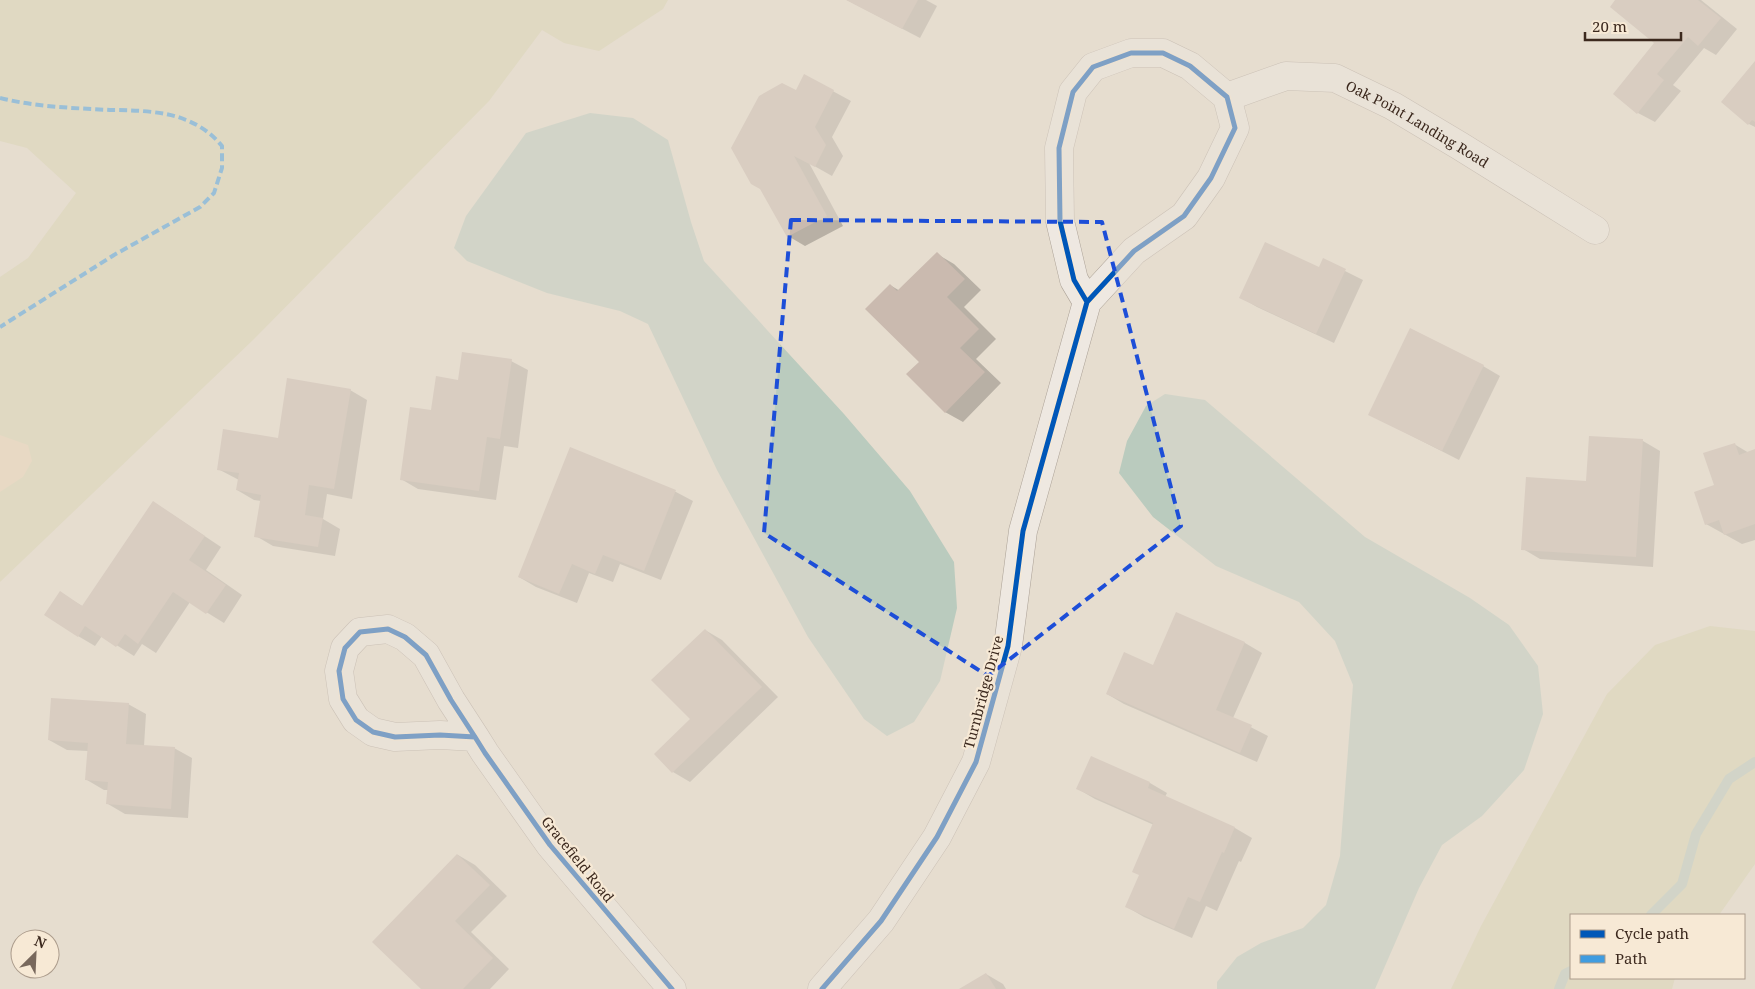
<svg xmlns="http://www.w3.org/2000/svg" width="1755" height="989" viewBox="0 0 1755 989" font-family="'Noto Serif',serif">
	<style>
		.green { fill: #d9d5b1 }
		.sand { fill: #ead5b6 }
		.water { fill: #bacbbe }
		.shadow { fill: #0003 }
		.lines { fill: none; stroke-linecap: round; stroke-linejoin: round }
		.stream { stroke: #bacbbe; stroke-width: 10 }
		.building { fill: #cabaaf }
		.minor-casing { stroke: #aca297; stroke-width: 29 }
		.minor { stroke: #eee8e1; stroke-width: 28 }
		.quiet { stroke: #3f9ce0; stroke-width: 4; stroke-dasharray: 8 4; stroke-linecap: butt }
		.cycleway-casing { stroke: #f7e9d5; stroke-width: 8 }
		.cycleway { stroke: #0057b8; stroke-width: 5 }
		.marked { fill: none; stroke: #1d4ed8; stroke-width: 4; stroke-dasharray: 10 6; stroke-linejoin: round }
		.labels { text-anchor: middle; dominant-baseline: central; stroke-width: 4.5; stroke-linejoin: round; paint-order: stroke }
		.street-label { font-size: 14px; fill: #3c291e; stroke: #f7e9d5 }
	</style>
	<rect width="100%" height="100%" fill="#e6ddcf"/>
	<g class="green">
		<polygon points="0,0 668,0 663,9 599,51 564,43 542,30 489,101 253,340 0,582 0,277 28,258 76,193 27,148 0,141"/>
		<polygon points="1710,626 1755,631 1755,864 1719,915 1571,915 1571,978 1675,978 1672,989 1451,989 1481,926 1607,694 1655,645"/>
	</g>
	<polygon class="sand" points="0,435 28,445 32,461 23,477 0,492"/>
	<g class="water">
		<polygon points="590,113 633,118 668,140 691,222 704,261 844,414 910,491 954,562 957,608 940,681 914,722 887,736 864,719 808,637 717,470 648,324 620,311 547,293 467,261 454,248 466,216 526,133"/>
		<polygon points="1165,394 1205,400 1365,537 1470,598 1509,625 1538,666 1543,714 1524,770 1482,816 1442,845 1419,888 1375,989 1217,989 1217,982 1237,957 1261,943 1303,928 1326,905 1340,856 1353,685 1335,641 1299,602 1216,566 1153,517 1119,473 1127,441 1146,406"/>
	</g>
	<g class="shadow">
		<polygon points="847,0 926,0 937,6 920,38"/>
		<polygon points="1617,0 1701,0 1737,29 1716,55 1704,48 1673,85 1681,91 1655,122 1638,113 1656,43"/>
		<polygon points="1755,63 1755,127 1749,124"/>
		<polygon points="805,76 851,101 832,137 843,156 832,176 809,163 843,226 805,246 788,236 796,92"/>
		<polygon points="937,254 954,264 981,290 964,307 996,339 976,359 1001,383 963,422 945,412 921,362 890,285 900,291"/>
		<polygon points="1323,260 1363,280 1334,343 1257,307 1240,297 1320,269"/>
		<polygon points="511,361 528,370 518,448 504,446 496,500 418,489 401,479 432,411 459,381"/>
		<polygon points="1483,366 1500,376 1459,460 1369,414"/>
		<polygon points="350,390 367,400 352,499 327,494 323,519 340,529 335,556 273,546 256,536 261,501 254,500 237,490 239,480 218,469 279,439"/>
		<polygon points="1590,437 1643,441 1660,451 1653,567 1540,559 1523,549 1587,482"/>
		<polygon points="1734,444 1749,453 1755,451 1755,540 1742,544 1706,524 1716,486"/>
		<polygon points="571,449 676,492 693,501 661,580 620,564 613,582 589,573 577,603 536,587 519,577"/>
		<polygon points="170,513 221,547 206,570 242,595 224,623 190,602 156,653 142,644 134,656 102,636 95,646 78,636 60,593 84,607"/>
		<polygon points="1177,614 1245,643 1262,653 1233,718 1268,736 1257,762 1124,704 1107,694 1154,667"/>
		<polygon points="705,630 722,640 778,697 690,782 673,772 656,754 691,719"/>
		<polygon points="128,704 146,714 144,746 174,748 192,758 188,818 125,814 108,804 109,790 104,790 87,780 88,751 67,750 49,740"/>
		<polygon points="1150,783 1167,793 1165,797 1235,828 1252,838 1241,862 1239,861 1217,911 1206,906 1192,938 1144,917 1127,907 1141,876 1154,825 1095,799 1078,789"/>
		<polygon points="458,855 475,865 507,896 471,932 509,969 490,989 423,989"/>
		<polygon points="986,974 1003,984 1006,989 961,989"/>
	</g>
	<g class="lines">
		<g class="stream">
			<polyline points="1651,915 1682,884 1696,834 1729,779 1755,762"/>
			<polyline points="1559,989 1565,974 1571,971"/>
		</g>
	</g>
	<g class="building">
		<polygon points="846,0 918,0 902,29"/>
		<polygon points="1615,0 1698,0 1721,18 1698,46 1688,37 1657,74 1664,80 1637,114 1613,94 1654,43 1610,7"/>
		<polygon points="1755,61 1755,122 1752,120 1748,125 1721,102"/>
		<polygon points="804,74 834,90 815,127 826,145 815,167 794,156 827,216 787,237 760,189 751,184 731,148 759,96 782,83 796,90"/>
		<polygon points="1265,242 1319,267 1323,258 1346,269 1316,334 1239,298"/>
		<polygon points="937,252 965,279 947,297 979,329 960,348 985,372 945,413 906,374 919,362 865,309 890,284 897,291"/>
		<polygon points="1410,328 1484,365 1442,451 1368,415"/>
		<polygon points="462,352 512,359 500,439 487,437 479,491 400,480 410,407 431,410 436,376 458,380"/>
		<polygon points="287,378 351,389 334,489 309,485 305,515 323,518 318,547 254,537 261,495 236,490 239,473 217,470 223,429 278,438"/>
		<polygon points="1589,436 1643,439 1636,557 1521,550 1526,477 1586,481"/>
		<polygon points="1735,443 1739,455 1755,449 1755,524 1724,535 1719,520 1705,525 1694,492 1714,485 1703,453"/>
		<polygon points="570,447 676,490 644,571 603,555 595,574 572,564 559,594 518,577"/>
		<polygon points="153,501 205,536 189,560 226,585 206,614 173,592 138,644 125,634 116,647 85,626 78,637 44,615 60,591 82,606"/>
		<polygon points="1176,612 1245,642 1216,710 1252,725 1240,753 1106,694 1124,652 1153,665"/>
		<polygon points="705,629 762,687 672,773 654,754 690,719 651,680"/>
		<polygon points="51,698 129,703 126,744 175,747 171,809 106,804 108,782 85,780 88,743 48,740"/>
		<polygon points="1091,756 1150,782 1148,788 1235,827 1224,853 1222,852 1200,902 1188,897 1174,929 1125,907 1139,875 1132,872 1153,823 1076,789"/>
		<polygon points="457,854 490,885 455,921 493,958 463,989 421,989 372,942"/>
		<polygon points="986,973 996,989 959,989"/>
	</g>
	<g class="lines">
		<g class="minor-casing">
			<g id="minor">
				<path id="s1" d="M1227,97L1286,76L1335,78L1393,106L1460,146L1595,230"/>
				<polyline points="475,737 440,735 395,737 373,732 356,720 343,699 339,671 345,648 360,632 388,629 405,637 426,655 451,700 475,737 485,753 550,845 672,989"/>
				<polyline points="822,989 881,921 937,837 976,762 1008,646 1023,531 1087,302 1134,251 1184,216 1211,178 1235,128 1227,97 1190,66 1163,53 1131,53 1093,67 1073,92 1059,148 1060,221 1074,280 1087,302"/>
			</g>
		</g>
		<use href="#minor" class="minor"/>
		<path class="quiet" d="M0,98C36,107 73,108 110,110C132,110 166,111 186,120C201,126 212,134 222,146V168L214,193L200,207L114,255L0,327"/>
		<g class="cycleway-casing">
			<g id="cycleway">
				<polyline points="475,737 440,735 395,737 373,732 356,720 343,699 339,671 345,648 360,632 388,629 405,637 426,655 451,700 475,737 485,753 550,845 672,989"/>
				<polyline points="822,989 881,921 937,837 976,762 1008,646 1023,531 1087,302 1134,251 1184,216 1211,178 1235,128 1227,97 1190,66 1163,53 1131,53 1093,67 1073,92 1059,148 1060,221 1074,280 1087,302"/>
			</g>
		</g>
		<use href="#cycleway" class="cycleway"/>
	</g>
	<path d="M0 0H1755V989H0ZM791,220L1102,222L1181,526L988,676L764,533Z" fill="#e6ddcf" fill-opacity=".55" fill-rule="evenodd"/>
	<path class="marked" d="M791,220L1102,222L1181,526L988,676L764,533Z"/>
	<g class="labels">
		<g class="street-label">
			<text stroke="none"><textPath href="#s1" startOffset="206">Oak Point Landing Road</textPath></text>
			<text transform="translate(983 692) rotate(-75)">Turnbridge Drive</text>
			<text transform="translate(578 859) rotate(51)">Gracefield Road</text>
		</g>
	</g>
	<rect x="1570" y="914" width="175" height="65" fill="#f7e9d5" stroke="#ac9c8c"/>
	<rect x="1580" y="930" width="25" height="8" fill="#0057b8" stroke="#ac9c8c"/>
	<text x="1615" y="939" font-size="15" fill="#3c291e">Cycle path</text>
	<rect x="1580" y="955" width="25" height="8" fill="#3f9ce0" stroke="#ac9c8c"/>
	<text x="1615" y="964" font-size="15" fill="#3c291e">Path</text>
	<g transform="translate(35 954) rotate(24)"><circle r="24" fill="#f7e9d5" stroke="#ac9c8c"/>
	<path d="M0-4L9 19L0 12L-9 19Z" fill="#78685c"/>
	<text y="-8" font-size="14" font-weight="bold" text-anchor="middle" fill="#3c291e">N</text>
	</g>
	<path d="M1585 32v8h96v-8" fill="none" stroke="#3c291e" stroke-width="2.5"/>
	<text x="1592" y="32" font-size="15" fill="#3c291e" stroke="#f7e9d5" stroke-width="4" paint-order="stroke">20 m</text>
</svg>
